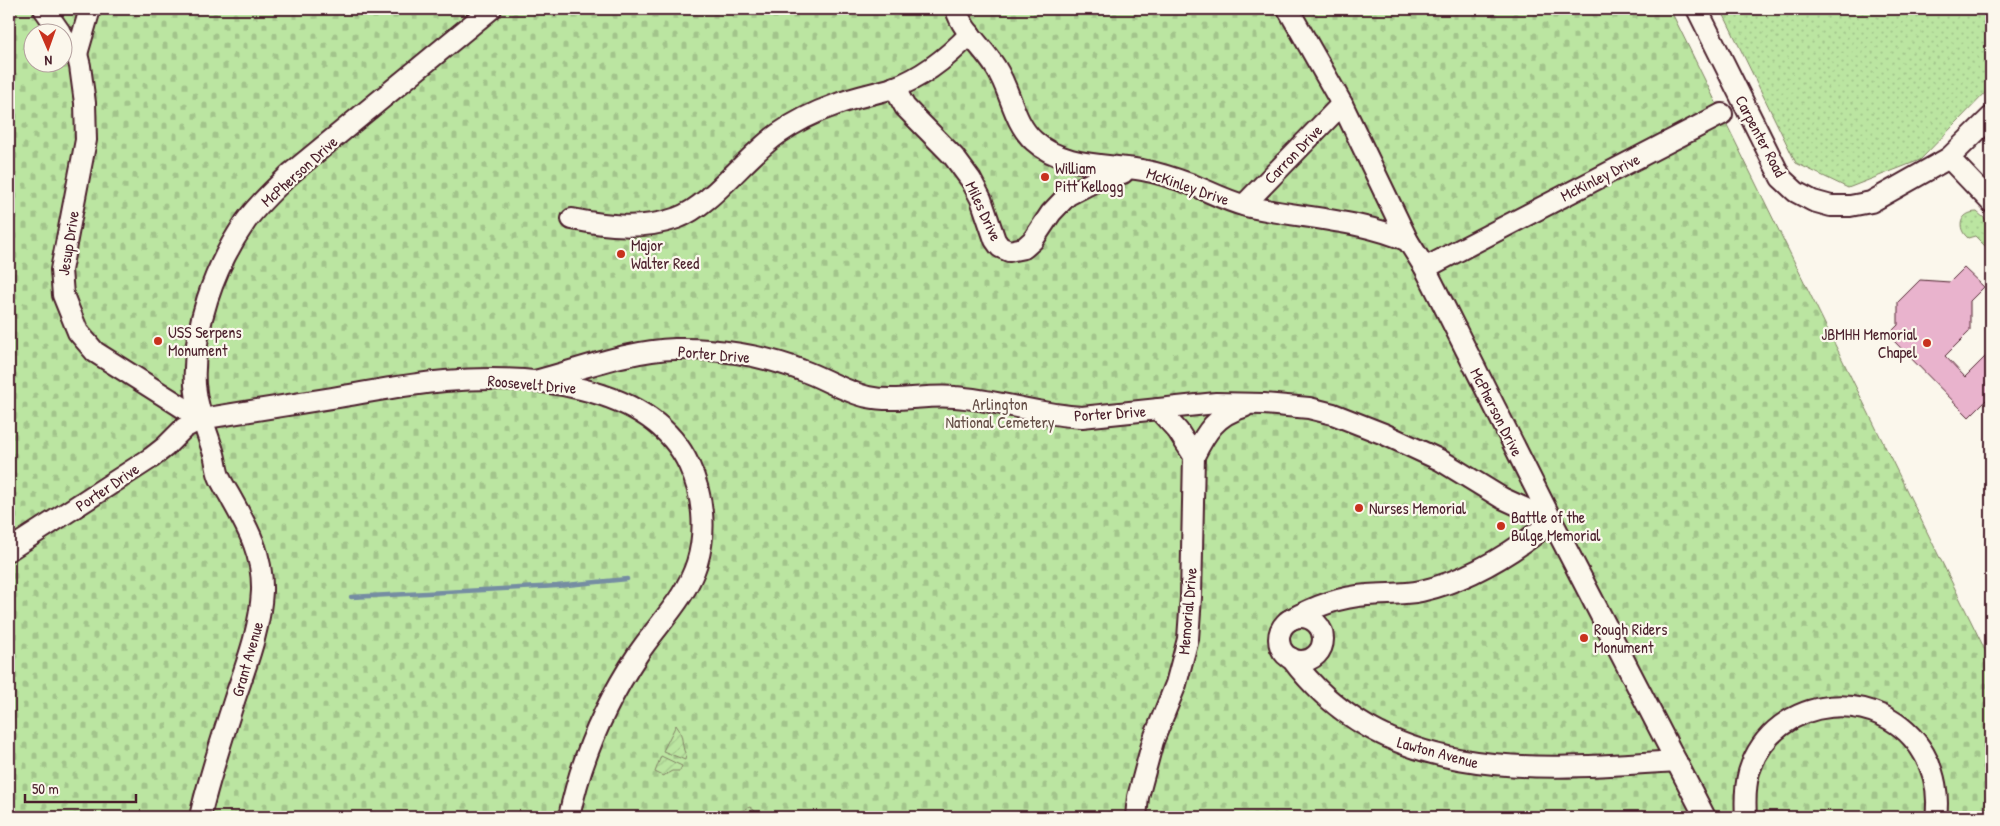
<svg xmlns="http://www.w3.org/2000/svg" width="2000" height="826" viewBox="0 0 2000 826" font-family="'Patrick Hand',sans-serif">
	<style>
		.grass { fill: url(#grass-dots); stroke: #828266 }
		.cemetery { fill: url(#cemetery-stones); stroke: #828266; fill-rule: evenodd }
		.garden { fill: url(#garden-furrows); stroke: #828266 }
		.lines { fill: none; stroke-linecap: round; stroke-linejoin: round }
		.stream { stroke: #758da2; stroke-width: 4.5 }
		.building { fill: #e9b3cd; stroke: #4a1f2b }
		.minor-casing { stroke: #4a1f2b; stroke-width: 24 }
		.minor { stroke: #fbf7ec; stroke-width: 20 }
		.poi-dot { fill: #c8321e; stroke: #fbf7ec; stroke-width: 2 }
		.labels { text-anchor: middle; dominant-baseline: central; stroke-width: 4.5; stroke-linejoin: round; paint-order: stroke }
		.street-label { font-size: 16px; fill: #4a1f2b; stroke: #fbf7ec }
		.poi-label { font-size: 16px; fill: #4a1f2b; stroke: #fbf7ec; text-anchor: start }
		.park-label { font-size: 16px; fill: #665048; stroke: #fbf7ec }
	</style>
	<defs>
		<pattern id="grass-dots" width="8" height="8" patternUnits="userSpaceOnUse" patternTransform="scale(1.25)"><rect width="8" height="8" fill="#bbe5a1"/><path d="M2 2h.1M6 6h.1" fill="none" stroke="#a2c48b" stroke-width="1.8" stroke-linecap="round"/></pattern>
		<pattern id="cemetery-stones" width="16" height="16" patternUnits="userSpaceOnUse" patternTransform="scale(1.25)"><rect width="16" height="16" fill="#bbe5a1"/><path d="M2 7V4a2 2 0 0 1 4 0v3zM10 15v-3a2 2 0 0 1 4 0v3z" fill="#a2c48b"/></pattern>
		<pattern id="garden-furrows" width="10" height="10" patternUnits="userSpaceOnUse" patternTransform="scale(1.25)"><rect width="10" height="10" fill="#bbe5a1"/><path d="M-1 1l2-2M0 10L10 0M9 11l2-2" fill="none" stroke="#a2c48b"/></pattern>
	</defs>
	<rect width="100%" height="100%" fill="#fbf7ec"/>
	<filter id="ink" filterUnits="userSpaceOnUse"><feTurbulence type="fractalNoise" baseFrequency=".02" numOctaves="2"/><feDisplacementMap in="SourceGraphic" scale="10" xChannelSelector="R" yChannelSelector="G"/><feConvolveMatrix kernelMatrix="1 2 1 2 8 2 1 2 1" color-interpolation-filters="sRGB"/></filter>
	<g filter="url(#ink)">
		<g class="grass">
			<polygon points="1721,9 1991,9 1991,87 1920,160 1848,188 1796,163"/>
			<path d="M1977,212L1991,224V252L1975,236L1968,238C1956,228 1960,212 1977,212Z"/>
		</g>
		<path class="cemetery" d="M9,9H1670L1991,662V817H9ZM32,32H62V62H32Z"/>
		<g class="garden">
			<path d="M676,725C685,737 680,744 686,755L685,760L663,751Z"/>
			<polygon points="661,756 682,766 680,771 672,771 663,776 655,772"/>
			<polygon points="750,807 755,811 758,817 736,817 739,812"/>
		</g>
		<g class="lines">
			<polyline class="stream" points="351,597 557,586 627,579"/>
		</g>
		<polygon class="building" points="1964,268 1984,287 1970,301 1970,331 1945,356 1965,377 1991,351 1991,395 1969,417 1888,335 1898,325 1898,302 1920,280 1950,282"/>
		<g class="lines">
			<g class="minor-casing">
				<g id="minor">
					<polyline points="44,9 60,32"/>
					<path d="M956,9C962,31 984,48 996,68C1011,91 1013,122 1034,141C1062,167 1107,164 1142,170C1159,173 1177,179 1193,185C1210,192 1227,201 1246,206C1299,218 1358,219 1408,241"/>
					<polyline points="1288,9 1342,104 1408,241 1425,268 1552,521 1705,817"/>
					<polyline points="1697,9 1781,178 1796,192 1813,201 1831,206 1850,206 1871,202 1949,158 1991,117"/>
					<polyline points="62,36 77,54 80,66 85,103 86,140 61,270 63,295 78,332 95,352 201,419"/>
					<polyline points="77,54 90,9"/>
					<polyline points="894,87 905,107 954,157 971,180 981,199 995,240 1000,247 1009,251 1024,248 1033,240 1051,213 1068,195 1103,177 1123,173"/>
					<polyline points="1949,158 1991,202"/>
					<polyline points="1244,205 1342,104"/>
					<path d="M572,219C607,226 643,230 677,218C712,205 745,157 778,134C795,122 815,112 835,105C854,97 874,94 893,88C924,77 948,57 970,34"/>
					<polyline points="1425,268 1722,114"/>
					<path d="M535,381C578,370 630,350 675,349C716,348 762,355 801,370C824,378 845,392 868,397C896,403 926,394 955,397C998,400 1039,415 1082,417L1216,403L1264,404L1309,408L1333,414L1384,434L1440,460L1502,498L1552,521C1513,553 1470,580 1421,591C1403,595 1385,593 1367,595C1338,597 1313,607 1288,621"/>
					<polyline points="1158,409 1178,431 1194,456"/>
					<path d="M9,550L151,458L165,447L184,428L201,419C244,412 288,405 332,398C369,392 407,384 445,381C524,374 651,382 689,465C703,495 707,530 697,563C686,598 658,624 638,654C605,704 581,759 569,817"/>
					<circle cx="1301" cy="639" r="22"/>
					<path d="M1291,658C1385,785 1537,770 1676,761"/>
					<path d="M200,817C209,778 222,739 234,701C246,665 260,630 262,591C263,556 249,530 232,500C228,492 222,484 219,476C216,468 216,459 213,451C206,429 197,409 195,385C192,329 214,267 246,221C258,204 275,189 290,174L491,9"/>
					<path d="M1136,817L1138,797L1153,741L1176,684L1188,639L1191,597L1194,456C1206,432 1216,415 1244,407"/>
					<path d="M1746,817C1745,802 1745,787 1749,772C1774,692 1884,684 1924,754C1935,773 1939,796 1936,817"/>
				</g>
			</g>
			<use href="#minor" class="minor"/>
		</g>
	</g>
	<g class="poi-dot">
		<circle cx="1045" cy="177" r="5"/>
		<circle cx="621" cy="254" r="5"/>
		<circle cx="158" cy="341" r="5"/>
		<circle cx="1927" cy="343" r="5"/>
		<circle cx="1359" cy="508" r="5"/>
		<circle cx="1501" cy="526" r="5"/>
		<circle cx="1584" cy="638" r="5"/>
	</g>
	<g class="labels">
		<g class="street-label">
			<text transform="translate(1761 136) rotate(62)">Carpenter Road</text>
			<text transform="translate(1293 154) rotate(-46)">Carron Drive</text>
			<text transform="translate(299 171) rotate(-42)">McPherson Drive</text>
			<text transform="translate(1600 177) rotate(-27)">McKinley Drive</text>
			<text transform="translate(1188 186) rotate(19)">McKinley Drive</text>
			<text transform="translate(984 211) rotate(65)">Miles Drive</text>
			<text transform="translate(68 243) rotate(-81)">Jesup Drive</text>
			<text transform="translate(714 354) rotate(5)">Porter Drive</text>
			<text transform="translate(532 384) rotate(5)">Roosevelt Drive</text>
			<text transform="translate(1497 412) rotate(63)">McPherson Drive</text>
			<text transform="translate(1110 413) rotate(-4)">Porter Drive</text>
			<text transform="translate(107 487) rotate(-34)">Porter Drive</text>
			<text transform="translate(1187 611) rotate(-85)">Memorial Drive</text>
			<text transform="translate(247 659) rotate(-74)">Grant Avenue</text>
			<text transform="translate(1438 752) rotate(15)">Lawton Avenue</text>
		</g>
		<g class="poi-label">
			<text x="1055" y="168">William<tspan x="1055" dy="18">Pitt Kellogg</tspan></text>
			<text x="631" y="245">Major<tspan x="631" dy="18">Walter Reed</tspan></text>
			<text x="168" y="332">USS Serpens<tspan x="168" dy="18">Monument</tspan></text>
			<text x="1917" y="334" text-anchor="end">JBMHH Memorial<tspan x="1917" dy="18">Chapel</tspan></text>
			<text x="1369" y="508">Nurses Memorial</text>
			<text x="1511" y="517">Battle of the<tspan x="1511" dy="18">Bulge Memorial</tspan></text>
			<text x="1594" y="629">Rough Riders<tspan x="1594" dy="18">Monument</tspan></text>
		</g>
		<g class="park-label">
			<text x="1000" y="404">Arlington<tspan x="1000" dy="18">National Cemetery</tspan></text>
		</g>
	</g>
	<rect width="2000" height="826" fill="none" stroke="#fbf7ec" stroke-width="30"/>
	<rect x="15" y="15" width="1970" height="796" fill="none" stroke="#4a1f2b" stroke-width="2" filter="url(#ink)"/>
	<g transform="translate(48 48) rotate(178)"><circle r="24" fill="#fbf7ec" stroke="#b4a19f"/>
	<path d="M0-4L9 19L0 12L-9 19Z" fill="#c8321e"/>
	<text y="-8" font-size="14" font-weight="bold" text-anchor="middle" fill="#4a1f2b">N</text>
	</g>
	<path d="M25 794v8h111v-8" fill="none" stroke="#4a1f2b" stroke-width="2.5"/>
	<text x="32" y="794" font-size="15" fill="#4a1f2b" stroke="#fbf7ec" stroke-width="4" paint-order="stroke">50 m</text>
</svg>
